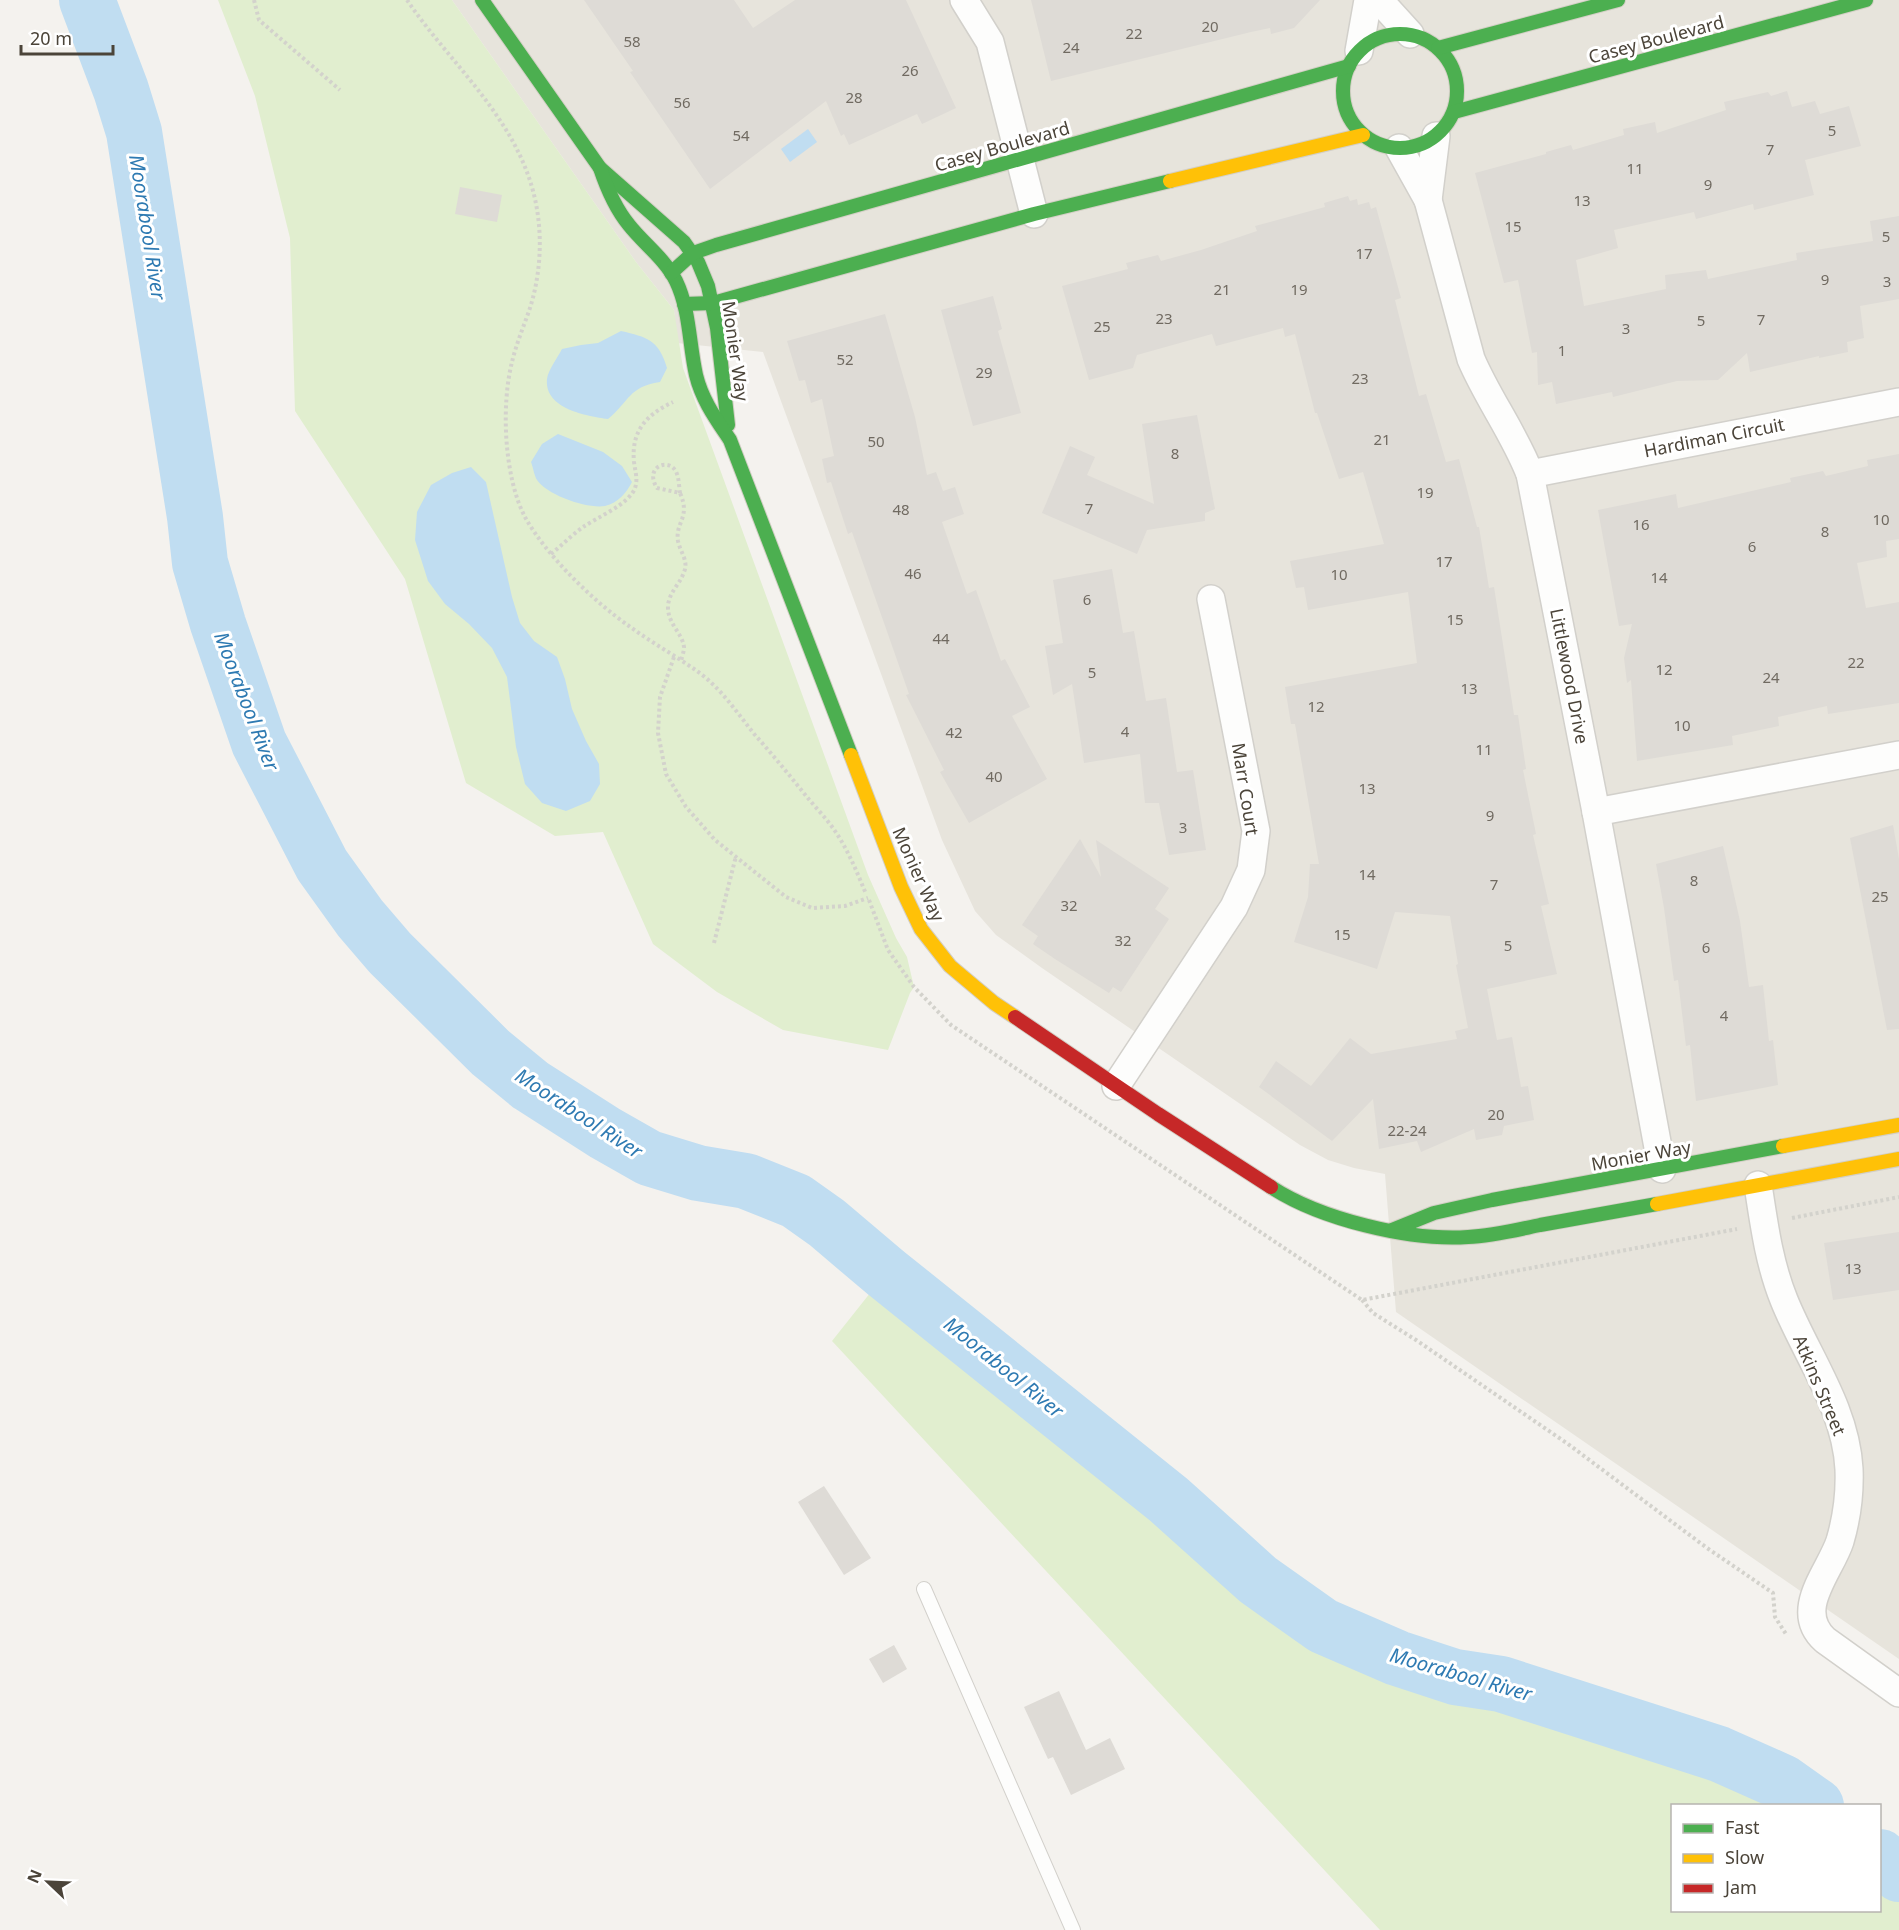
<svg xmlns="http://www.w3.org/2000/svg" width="1899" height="1930" viewBox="0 0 1899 1930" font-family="'Noto Sans',sans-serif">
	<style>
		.residential { fill: #e7e4dc }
		.green { fill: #e1eecf }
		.water { fill: #c0ddf1 }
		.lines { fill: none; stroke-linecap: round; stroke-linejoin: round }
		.river { stroke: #c0ddf1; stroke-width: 56 }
		.building { fill: #dedbd6 }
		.lane-casing { stroke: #d2d0cb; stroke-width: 16 }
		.street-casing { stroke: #d2d0cb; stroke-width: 30 }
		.fast-casing { stroke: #d3cfc5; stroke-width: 16 }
		.slow-casing { stroke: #d3cfc5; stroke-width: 16 }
		.jam-casing { stroke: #d3cfc5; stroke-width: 16 }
		.path { stroke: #d3d2cc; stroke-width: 4; stroke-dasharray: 3 3; stroke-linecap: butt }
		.lane { stroke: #fdfdfc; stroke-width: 14 }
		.street { stroke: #fdfdfc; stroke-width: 27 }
		.fast { stroke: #4caf50; stroke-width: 14 }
		.slow { stroke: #ffc107; stroke-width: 14 }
		.jam { stroke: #c62828; stroke-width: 14 }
		.labels { text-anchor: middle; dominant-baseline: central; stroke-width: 6; stroke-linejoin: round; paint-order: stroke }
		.number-label { font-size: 15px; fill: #706a61 }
		.street-label { font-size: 18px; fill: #4b4439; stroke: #fff }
		.water-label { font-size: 20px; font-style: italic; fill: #2e7ab2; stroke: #fff }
	</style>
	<rect width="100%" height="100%" fill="#f4f2ee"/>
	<polygon class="residential" points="452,0 1899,0 1899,1659 1396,1312 1385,1174 1354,1168 1328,1160 1300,1145 1042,968 996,935 975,911 942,840 763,352 677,343 674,310 636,262"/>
	<g class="green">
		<polygon points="218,0 452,0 636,262 674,310 683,368 868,875 896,938 907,957 914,987 910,993 888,1050 783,1030 717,992 653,944 603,832 555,836 466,783 405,579 295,411 290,238 255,96"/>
		<polygon points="886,1273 1169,1500 1258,1580 1323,1626 1397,1658 1594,1689 1775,1805 1672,1806 1672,1910 1880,1910 1880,1879 1899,1897 1899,1930 1380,1930 832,1341"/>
	</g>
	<g class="water">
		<polygon points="808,129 817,142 790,162 781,149"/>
		<path d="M621,331C647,337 659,340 667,368L660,382C628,387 630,401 608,419C587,416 544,409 547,379C548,370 558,357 562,349L581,345L598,343Z"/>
		<path d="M558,434L603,452L622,466L632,482C627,492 618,503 605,506C587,509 547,495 537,480C534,475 533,467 531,462L542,444Z"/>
		<polygon points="471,467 486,482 512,597 520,623 534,641 557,657 565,679 572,709 586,741 599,764 600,784 590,801 566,811 542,803 525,784 516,747 507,677 492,648 469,624 445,604 428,581 415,540 417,512 431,485 452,473"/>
	</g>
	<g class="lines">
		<g class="river">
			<polyline points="87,0 121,90 134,132 195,517 200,563 218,624 259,743 322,865 360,918 390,953 491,1053 530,1085 605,1133 649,1158 698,1173 746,1181 796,1201 827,1223 886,1273 1169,1500 1258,1580 1323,1626 1397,1658 1455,1677 1501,1684 1719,1754 1782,1782 1816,1806"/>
			<polyline points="1880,1857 1899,1874"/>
		</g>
	</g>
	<g class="building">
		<polygon points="584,0 734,0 753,28 795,0 906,0 956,108 922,124 917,114 849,145 844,134 841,136 826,101 710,189 630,72 633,71"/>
		<polygon points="1031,0 1320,0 1294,28 1271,34 1270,28 1251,32 1051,81"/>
		<polygon points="1787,91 1792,107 1815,101 1820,114 1849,106 1861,146 1805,160 1814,195 1754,210 1753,204 1696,219 1694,212 1614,230 1618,248 1576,260 1584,306 1666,289 1665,275 1706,270 1708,279 1797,260 1796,253 1873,241 1870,221 1899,216 1899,299 1860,306 1864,338 1847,342 1848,352 1819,358 1819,356 1750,372 1747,353 1718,380 1677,381 1613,397 1612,392 1556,404 1552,382 1538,385 1537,352 1532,353 1518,280 1504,283 1475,173 1546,154 1546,152 1571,145 1573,150 1624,135 1623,129 1655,122 1657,133 1726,110 1724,102 1768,92 1771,96"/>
		<polygon points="460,187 502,195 497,222 455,214"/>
		<polygon points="1348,196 1350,201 1357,199 1358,205 1369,202 1371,209 1376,207 1401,298 1395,300 1419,396 1426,394 1446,462 1459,459 1477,527 1479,527 1489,588 1494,587 1514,715 1518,715 1526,769 1523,770 1536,834 1533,835 1549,904 1541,906 1557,974 1487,989 1497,1040 1512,1037 1521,1087 1528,1086 1534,1120 1504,1126 1502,1135 1476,1140 1474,1129 1421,1152 1417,1141 1379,1149 1373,1099 1332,1141 1259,1087 1276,1061 1311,1086 1350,1038 1371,1054 1457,1039 1455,1031 1468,1028 1456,965 1458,964 1450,916 1395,912 1377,969 1294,942 1308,897 1310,864 1319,864 1295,724 1291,724 1285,687 1417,663 1408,592 1308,610 1304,587 1296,588 1290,561 1384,544 1363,472 1339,479 1317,413 1315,413 1295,334 1285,337 1283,328 1216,346 1212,334 1137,355 1133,368 1089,380 1062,286 1128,269 1126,263 1158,255 1161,261 1201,250 1257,231 1255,226 1325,207 1324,203"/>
		<polygon points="993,296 1002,329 998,331 1021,413 973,426 941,310"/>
		<polygon points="885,314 915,417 927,475 936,472 943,491 955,487 964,514 942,522 967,594 976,590 1001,661 1005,659 1030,707 1012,716 1047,779 969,823 940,772 944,770 906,695 909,694 852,532 848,534 831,482 827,483 822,459 834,456 822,399 811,403 805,380 799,381 787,341"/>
		<polygon points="1197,415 1215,509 1205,513 1205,521 1147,530 1137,554 1042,513 1070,446 1095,457 1087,475 1154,504 1142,424"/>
		<polygon points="1899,454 1899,539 1886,541 1887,557 1857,563 1866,608 1899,602 1899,703 1828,714 1827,706 1778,717 1779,726 1732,736 1733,745 1637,761 1631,680 1627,683 1624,658 1632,624 1619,626 1598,510 1676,494 1678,508 1791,482 1790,478 1823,471 1826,476 1868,466 1867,460"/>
		<polygon points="1112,569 1123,633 1134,631 1146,701 1166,698 1177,772 1193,770 1206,850 1169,855 1159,803 1145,803 1140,754 1084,763 1072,684 1053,695 1045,646 1063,643 1053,580"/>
		<polygon points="1893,825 1899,859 1899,1029 1887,1030 1850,838"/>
		<polygon points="1080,839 1101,877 1096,840 1169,888 1155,909 1169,919 1121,992 1113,987 1109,993 1055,959 1033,944 1038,936 1022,925"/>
		<polygon points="1723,846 1740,921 1749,987 1763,985 1769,1041 1773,1040 1778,1085 1696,1101 1690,1045 1686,1046 1678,980 1674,981 1664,908 1656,864"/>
		<polygon points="1899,1232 1899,1290 1833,1300 1824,1243"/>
		<polygon points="824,1486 871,1558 844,1575 798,1502"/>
		<polygon points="894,1645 907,1669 883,1683 869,1659"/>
		<polygon points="1059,1691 1086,1750 1110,1738 1125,1769 1071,1795 1053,1757 1048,1759 1024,1707"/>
	</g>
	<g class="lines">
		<g class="lane-casing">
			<polyline id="lane" points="924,1589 1073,1930"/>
		</g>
		<g class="street-casing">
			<g id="street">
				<polyline points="964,0 990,42 1034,214"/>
				<polyline points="1379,0 1410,34"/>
				<polyline points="1359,51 1368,0"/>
				<path d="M1399,148L1428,200L1471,359C1488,399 1514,433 1530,474L1596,812L1662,1169"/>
				<polyline points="1428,200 1436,136"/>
				<polyline points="1530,474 1899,402"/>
				<polyline points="1596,812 1899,755"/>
				<polyline points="1116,1086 1234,907 1251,870 1256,831 1211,599"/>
				<path d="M1758,1185C1764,1224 1769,1263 1784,1300C1806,1355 1846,1408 1849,1469C1850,1494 1847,1517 1840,1541C1830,1572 1792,1610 1825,1640L1899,1693"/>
			</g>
		</g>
		<g class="fast-casing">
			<g id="fast">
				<polyline points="482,0 600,168 684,242 698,262 708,286 717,328 728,425"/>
				<circle cx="1400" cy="91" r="57"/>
				<polyline points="1438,48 1618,0"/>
				<polyline points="1454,112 1866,0"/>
				<path d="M600,168C607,189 615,208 629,225C644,244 665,259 676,281C690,310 689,344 696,375C702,400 716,419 730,440L851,755"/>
				<polyline points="671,273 693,253 716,245 1349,66"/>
				<polyline points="684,304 713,303 1034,214 1170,181"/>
				<path d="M1271,1187C1320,1219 1409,1241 1468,1237C1492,1236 1516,1230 1540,1225C1579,1218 1618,1211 1657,1204"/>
				<polyline points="1392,1230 1434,1213 1492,1200 1783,1146"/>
			</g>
		</g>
		<g class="slow-casing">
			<g id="slow">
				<polyline points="1170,181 1363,135"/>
				<polyline points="851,755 901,887 921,929 950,966 994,1003 1015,1017"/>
				<polyline points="1783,1146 1899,1125"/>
				<polyline points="1657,1204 1899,1159"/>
			</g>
		</g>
		<g class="jam-casing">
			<polyline id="jam" points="1015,1017 1158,1114 1271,1187"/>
		</g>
		<g class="path">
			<polyline points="254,0 259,20 340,90"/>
			<path d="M407,0C451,65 517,118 535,199C543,235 541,275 529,311C523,328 516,345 512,362C501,405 504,477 525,517C546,555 593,601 629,626C652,643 678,657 701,674C723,691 738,714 755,735C773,755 790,776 807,797C816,808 827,819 835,831C848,850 857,872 866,894"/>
			<path d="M680,493C679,487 679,479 677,474C671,456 643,466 657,488L680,493C691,518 675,522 678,541C680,552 689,561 684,572C680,584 670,591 668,605C667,624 682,632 684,647C684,652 682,657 681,661"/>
			<path d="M551,554C562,545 572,535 583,527C597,518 619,508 629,497C640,486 636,476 634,462C631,431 646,415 673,402"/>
			<polyline points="674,657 660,697 658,733 666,774 686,807 715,840 786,897 812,908 845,906 868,898"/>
			<polyline points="869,900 888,950 914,987 951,1025 1362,1300 1737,1229"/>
			<polyline points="714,943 736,856"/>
			<polyline points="1792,1218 1899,1197"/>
			<polyline points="1362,1300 1373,1313 1416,1340 1568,1444 1707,1548 1773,1593 1775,1617 1786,1634"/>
		</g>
		<use href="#lane" class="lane"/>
		<use href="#street" class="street"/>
		<use href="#fast" class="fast"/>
		<use href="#slow" class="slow"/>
		<use href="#jam" class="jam"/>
	</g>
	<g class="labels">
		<g class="number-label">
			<text x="1210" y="26">20</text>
			<text x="1134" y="33">22</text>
			<text x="632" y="41">58</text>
			<text x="1071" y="47">24</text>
			<text x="910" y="70">26</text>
			<text x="854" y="97">28</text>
			<text x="682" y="102">56</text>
			<text x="1832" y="130">5</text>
			<text x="741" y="135">54</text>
			<text x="1770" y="149">7</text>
			<text x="1635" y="168">11</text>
			<text x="1708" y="184">9</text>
			<text x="1582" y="200">13</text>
			<text x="1513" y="226">15</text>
			<text x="1886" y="236">5</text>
			<text x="1364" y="253">17</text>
			<text x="1825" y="279">9</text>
			<text x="1887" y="281">3</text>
			<text x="1222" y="289">21</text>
			<text x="1299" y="289">19</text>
			<text x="1164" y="318">23</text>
			<text x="1761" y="319">7</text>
			<text x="1701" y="320">5</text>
			<text x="1102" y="326">25</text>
			<text x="1626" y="328">3</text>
			<text x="1562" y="350">1</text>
			<text x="845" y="359">52</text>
			<text x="984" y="372">29</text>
			<text x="1360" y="378">23</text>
			<text x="1382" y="439">21</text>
			<text x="876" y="441">50</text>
			<text x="1175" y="453">8</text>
			<text x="1425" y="492">19</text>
			<text x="1089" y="508">7</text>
			<text x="901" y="509">48</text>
			<text x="1881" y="519">10</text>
			<text x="1641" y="524">16</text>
			<text x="1825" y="531">8</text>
			<text x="1752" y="546">6</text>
			<text x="1444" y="561">17</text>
			<text x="913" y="573">46</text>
			<text x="1339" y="574">10</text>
			<text x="1659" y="577">14</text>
			<text x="1087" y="599">6</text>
			<text x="1455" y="619">15</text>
			<text x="941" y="638">44</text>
			<text x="1856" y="662">22</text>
			<text x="1664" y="669">12</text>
			<text x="1092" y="672">5</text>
			<text x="1771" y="677">24</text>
			<text x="1469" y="688">13</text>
			<text x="1316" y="706">12</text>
			<text x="1682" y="725">10</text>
			<text x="1125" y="731">4</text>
			<text x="954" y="732">42</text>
			<text x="1484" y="749">11</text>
			<text x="994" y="776">40</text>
			<text x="1367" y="788">13</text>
			<text x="1490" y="815">9</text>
			<text x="1183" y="827">3</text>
			<text x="1367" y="874">14</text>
			<text x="1694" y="880">8</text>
			<text x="1494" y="884">7</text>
			<text x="1880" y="896">25</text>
			<text x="1069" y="905">32</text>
			<text x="1342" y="934">15</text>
			<text x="1123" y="940">32</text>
			<text x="1508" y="945">5</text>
			<text x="1706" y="947">6</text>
			<text x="1724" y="1015">4</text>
			<text x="1496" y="1114">20</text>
			<text x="1407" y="1130">22-24</text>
			<text x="1853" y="1268">13</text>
		</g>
		<g class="street-label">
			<text transform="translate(1656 39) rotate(-15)">Casey Boulevard</text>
			<text transform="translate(1002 146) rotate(-16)">Casey Boulevard</text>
			<text transform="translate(736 351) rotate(82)">Monier Way</text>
			<text transform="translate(1714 437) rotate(-11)">Hardiman Circuit</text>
			<text transform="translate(1570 676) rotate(79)">Littlewood Drive</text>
			<text transform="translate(1246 789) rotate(81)">Marr Court</text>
			<text transform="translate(919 874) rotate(66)">Monier Way</text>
			<text transform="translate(1641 1155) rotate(-10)">Monier Way</text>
			<text transform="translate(1820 1385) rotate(67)">Atkins Street</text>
		</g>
		<g class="water-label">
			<text transform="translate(148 227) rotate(81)">Moorabool River</text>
			<text transform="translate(247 701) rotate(69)">Moorabool River</text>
			<text transform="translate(579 1113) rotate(33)">Moorabool River</text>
			<text transform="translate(1004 1367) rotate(39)">Moorabool River</text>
			<text transform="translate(1461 1674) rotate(16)">Moorabool River</text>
		</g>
	</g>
	<rect x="1671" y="1804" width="210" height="108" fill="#ffffff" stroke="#b7b4b0" stroke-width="1.5"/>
	<rect x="1683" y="1824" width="30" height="9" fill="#4caf50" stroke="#b7b4b0" stroke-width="1.5"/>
	<text x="1725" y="1834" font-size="18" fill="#4b4439">Fast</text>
	<rect x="1683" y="1854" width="30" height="9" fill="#ffc107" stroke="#b7b4b0" stroke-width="1.5"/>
	<text x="1725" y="1864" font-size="18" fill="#4b4439">Slow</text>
	<rect x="1683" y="1884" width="30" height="9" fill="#c62828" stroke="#b7b4b0" stroke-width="1.5"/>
	<text x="1725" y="1894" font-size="18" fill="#4b4439">Jam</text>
	<g transform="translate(48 1882) rotate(293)" stroke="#ffffff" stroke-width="4.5" paint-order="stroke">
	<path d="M0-4.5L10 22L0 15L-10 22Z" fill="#4b4439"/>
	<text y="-9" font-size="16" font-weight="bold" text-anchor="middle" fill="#4b4439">N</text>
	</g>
	<path d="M21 45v9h92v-9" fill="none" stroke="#4b4439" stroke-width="3"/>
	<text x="30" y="45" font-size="18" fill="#4b4439" stroke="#ffffff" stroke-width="4.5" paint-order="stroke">20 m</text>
</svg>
